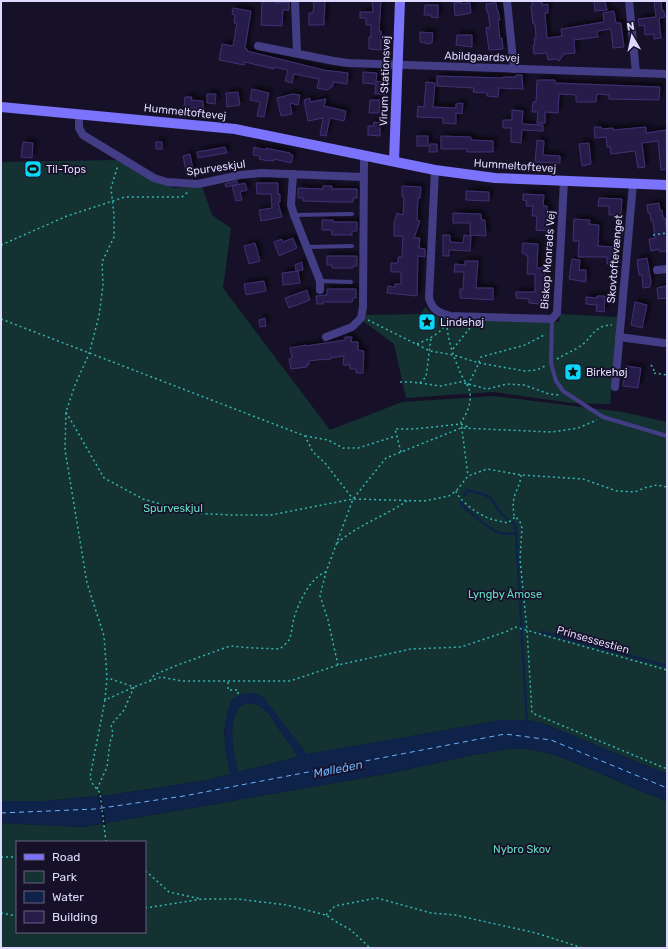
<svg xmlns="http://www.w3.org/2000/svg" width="668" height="949" viewBox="0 0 668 949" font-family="Rubik,sans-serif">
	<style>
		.green { fill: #143232; fill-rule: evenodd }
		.water { fill: #0e224a; fill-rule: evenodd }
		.pier { fill: #161128 }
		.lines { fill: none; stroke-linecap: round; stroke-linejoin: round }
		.stream { stroke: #0e224a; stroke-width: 2.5 }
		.ferry { stroke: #6ab2fb; stroke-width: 1; stroke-dasharray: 5 4; stroke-linecap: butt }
		.building { fill: #281d48; stroke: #403074; filter: url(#shadow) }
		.path { stroke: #34b7b4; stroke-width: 1.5; stroke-dasharray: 2 3; stroke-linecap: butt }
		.lane { stroke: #433d85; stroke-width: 4 }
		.street { stroke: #433d85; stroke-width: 8 }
		.secondary { stroke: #7b73fb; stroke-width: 10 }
		.labels { text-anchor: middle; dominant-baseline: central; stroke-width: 3.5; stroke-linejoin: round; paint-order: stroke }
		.street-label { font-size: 11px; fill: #ded9fe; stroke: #161128 }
		.poi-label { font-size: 11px; fill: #ded9fe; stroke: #161128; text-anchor: start }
		.park-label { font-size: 11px; fill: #66ddc3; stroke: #161128 }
		.water-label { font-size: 12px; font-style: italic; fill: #6ab2fb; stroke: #161128 }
	</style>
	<defs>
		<filter id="shadow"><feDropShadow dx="3.5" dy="-3.5" stdDeviation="2" flood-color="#0009"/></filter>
	</defs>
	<rect width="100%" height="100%" fill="#161128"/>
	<g class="green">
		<polygon points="117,160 156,182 175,188 202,186 212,215 231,228 223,288 330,430 402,402 493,396 623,412 667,422 667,774 542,723 526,720 502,720 307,755 297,741 255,693 244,693 232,700 224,730 226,752 231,774 208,780 110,795 45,801 1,801 1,162"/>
		<polygon points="425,307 433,315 447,319 559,322 560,314 619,317 610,404 571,403 494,392 406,398 394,344 363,321 366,315 421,314"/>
		<path d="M245,703L259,705L269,714L298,757L238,772C234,754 224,714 245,703Z"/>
		<path d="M507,749H527L548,753L573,762L667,802V948H1V823L83,827L391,773L473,755ZM17,842H145V932H17Z"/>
	</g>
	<path class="water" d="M244,693H255L263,697L307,754L502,720H526L542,723L667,774V802L573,762L548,753L527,749H507L473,755L391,773L83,827L1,823V801H45L110,795L208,780L230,774C225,744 220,729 232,699ZM245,703L259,705L269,714L298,757L238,772C234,753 224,714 245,703Z"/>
	<polygon class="pier" points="101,793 106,825 103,825 98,794"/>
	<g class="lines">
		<g class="stream">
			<path d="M464,496L468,490C474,493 484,493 489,497C497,504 499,515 508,519"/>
			<path d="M462,501L461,504C469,512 487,527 497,532C503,535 510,534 516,533"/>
			<polyline points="511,522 515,524 516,533 527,723"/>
			<polyline points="542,632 667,666"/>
		</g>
		<polyline class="ferry" points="1,813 95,809 184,796 505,734 551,740 667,788"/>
	</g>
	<g class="building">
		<polygon points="262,1 275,1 275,3 289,2 289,10 283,10 282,26 261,25"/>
		<polygon points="314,1 325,1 324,25 309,25 309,13 313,13"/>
		<polygon points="372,1 381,1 379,31 381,31 381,50 369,49 369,37 371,37 371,25 366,25 366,18 360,18 360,12 373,12"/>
		<polygon points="532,1 542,1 542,5 548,4 548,13 545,13 547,38 562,36 561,29 604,22 603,13 614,11 616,23 621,23 624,47 613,48 611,29 597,31 598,37 574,40 575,53 564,54 559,61 556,59 548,60 547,53 534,54 533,45 535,45 534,38 536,38 535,24 533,24 531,6 532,5"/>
		<polygon points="594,1 605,1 607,10 595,11"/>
		<polygon points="654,1 661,1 662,11 664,11 665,17 659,18 661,38 654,39 654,34 645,35 644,25 639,26 638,19 656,17"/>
		<polygon points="461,2 461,4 470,3 471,13 455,16 454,3"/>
		<polygon points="496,3 497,10 498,10 500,20 498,20 500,39 502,38 503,49 489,50 486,28 490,27 488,12 487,12 486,4"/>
		<polygon points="425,5 438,5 438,18 431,17 431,15 424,15"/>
		<polygon points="233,8 251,11 245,48 247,49 247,51 324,70 348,73 347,84 333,82 333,86 327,90 317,88 319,79 294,74 292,83 285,81 288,70 274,67 274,69 245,62 244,65 219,60 222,44 233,46 237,23 234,23 235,15 232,14"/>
		<polygon points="420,32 433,33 432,43 426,44 426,43 420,42"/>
		<polygon points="457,35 472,35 472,47 456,45"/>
		<polygon points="363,72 377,73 376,82 387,82 387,94 375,94 376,84 363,83"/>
		<polygon points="516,75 522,75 523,89 499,88 498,97 487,96 487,93 473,92 474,88 437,86 437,76 503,78 503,77 516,77"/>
		<polygon points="537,80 555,80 555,83 660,87 659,100 609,99 609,95 597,94 596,102 576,102 576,95 559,94 558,113 545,112 545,123 537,123 538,112 532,112 533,102 536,102"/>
		<polygon points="426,82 435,83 433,107 456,108 456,104 463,103 462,114 456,113 456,124 443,123 443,118 417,117 418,106 424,107"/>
		<polygon points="252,89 269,93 264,117 257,116 260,102 250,100"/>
		<polygon points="238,92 240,105 227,107 226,93"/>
		<polygon points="207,94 216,94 215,104 207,103"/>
		<polygon points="293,94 300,95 298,105 290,103 292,114 281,116 277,98"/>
		<polygon points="185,97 192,97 191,100 203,101 203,109 184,107"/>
		<polygon points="310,98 310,102 326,99 324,106 346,111 344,121 330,118 326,136 320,135 323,118 308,121 304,100"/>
		<polygon points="370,100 380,100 379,113 369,113"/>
		<polygon points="512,110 523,111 522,124 543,125 543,131 522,130 521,143 511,142 511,128 503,128 503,120 512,120"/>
		<polygon points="374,122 380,123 380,136 368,135 368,126 373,126"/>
		<polygon points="594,127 601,127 602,129 613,128 613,130 646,127 646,133 666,130 667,169 661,170 658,141 642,143 645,167 638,168 635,151 611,154 610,147 607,147 606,137 595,138"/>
		<rect x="417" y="136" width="11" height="10"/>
		<polygon points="441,136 471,137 471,140 493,141 493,152 467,152 467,149 441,149"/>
		<polygon points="537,140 544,141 543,155 560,156 560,163 535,162"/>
		<polygon points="23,142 33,143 32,158 21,157"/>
		<rect x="156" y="142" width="6" height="7"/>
		<polygon points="589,143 591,164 582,166 579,144"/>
		<polygon points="430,144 437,144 437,152 429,152"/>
		<polygon points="225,147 227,153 198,158 197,152"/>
		<polygon points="254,147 266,150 266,148 290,153 290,155 293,155 291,163 274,159 274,161 269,160 268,161 259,159 260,156 253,155"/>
		<polygon points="190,154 194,174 187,176 183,156"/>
		<polygon points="237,181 238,184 226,187 225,184"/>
		<polygon points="245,183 247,190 240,192 242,200 236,201 232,186"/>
		<polygon points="256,183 278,183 278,194 280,194 280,202 278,202 282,217 261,221 259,210 272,208 271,194 257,194"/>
		<polygon points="323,186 332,186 332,189 357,189 357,198 353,198 353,202 332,202 303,201 303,198 298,198 298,188 323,189"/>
		<polygon points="402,186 421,187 420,198 418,198 417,220 420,221 414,238 420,238 419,248 425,249 425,257 418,256 417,296 387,293 388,286 395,287 395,284 401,284 401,272 391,272 391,263 398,263 398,257 402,257 403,236 394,236 394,223 397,213 403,215 404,197 402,197"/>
		<polygon points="466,191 489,192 489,201 466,200"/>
		<polygon points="523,194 544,195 543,206 547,206 547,215 550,215 549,231 536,230 537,216 532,216 533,206 526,206 527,201 523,200"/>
		<polygon points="599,198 622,199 621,215 609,215 609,206 598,206"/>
		<polygon points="659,203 660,211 662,210 663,218 665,218 667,233 667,251 660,252 659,249 651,251 649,239 655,238 653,221 651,221 650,213 648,213 647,205"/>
		<polygon points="453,213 481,214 481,220 485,220 486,236 470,235 470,223 453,223"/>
		<polygon points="574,219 590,220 589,224 599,225 598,246 616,247 616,261 615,261 615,265 607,264 607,257 578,257 579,241 573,241"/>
		<polygon points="322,220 333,220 333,222 357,222 357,231 352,231 352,235 332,235 331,230 322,230"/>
		<polygon points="443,235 450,235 450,242 463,243 464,235 471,236 470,251 449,250 449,256 443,256"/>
		<polygon points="293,238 297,248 279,256 274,242 282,239 283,242"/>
		<polygon points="255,243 260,261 249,264 244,246"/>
		<polygon points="523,243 538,244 537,268 545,268 544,298 540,298 540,304 529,303 529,299 516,298 516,292 535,292 535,274 527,274 528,256 526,256 526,254 522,253"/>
		<polygon points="327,256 357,256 357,266 353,266 353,268 332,268 332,265 327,265"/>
		<polygon points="647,258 651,281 650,287 643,288 642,275 639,275 637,260"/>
		<polygon points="572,259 580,260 579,270 586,270 586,282 569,279"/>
		<polygon points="465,261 478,261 476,288 493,288 493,300 460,298 460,289 463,289 464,272 454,272 455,264 465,265"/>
		<polygon points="302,262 303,270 296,271 295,265"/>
		<polygon points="298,271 300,283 283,285 282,273"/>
		<polygon points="264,281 266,291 246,295 244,284"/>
		<polygon points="666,286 667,298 658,299 657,288"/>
		<polygon points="327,289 356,289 356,298 353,298 352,302 323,302 323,304 317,304 316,296 327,295"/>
		<polygon points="307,290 310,300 289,308 285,298"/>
		<polygon points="597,296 605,296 604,312 596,311 597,305 586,304 586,297 597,298"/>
		<polygon points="635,302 647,305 642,328 631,325"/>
		<polygon points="265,318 266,326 260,327 259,320"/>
		<polygon points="345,337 352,337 351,342 358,342 358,350 364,351 363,373 356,373 356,369 350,369 350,365 343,365 344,356 330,358 331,359 324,360 324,359 309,361 309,365 306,365 307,367 291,369 289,359 292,358 290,348 306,345 306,346 345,340"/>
		<polygon points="626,366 641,368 638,388 623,386"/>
	</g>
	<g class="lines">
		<g class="path">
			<polyline points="653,235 667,233"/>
			<polyline points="1,245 67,216 125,197 182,197 189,191"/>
			<polyline points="1,319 305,436 313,452 325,463 353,499"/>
			<polyline points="368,320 430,351 454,355 479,363 525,371 537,370 545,366"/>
			<path d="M447,323C447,337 453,356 459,369C461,376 466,382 469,389C473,400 467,414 461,422L468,476"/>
			<path d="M417,344C427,340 442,333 446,323"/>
			<polyline points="453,349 473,324"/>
			<path d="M557,359C565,354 575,350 582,345C593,336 595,325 612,325"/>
			<polyline points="651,365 654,369 653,373 667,375"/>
			<polyline points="400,382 411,382 441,386 460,382 487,389 507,384 524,385 549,394 559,395"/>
			<polyline points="420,383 426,377 431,338"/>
			<polyline points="468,385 477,367 481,357 525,345 546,334"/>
			<polyline points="66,412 104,478 143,499 192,513 232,515 271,515 353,499 386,458 461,428 552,432 578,428 597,420"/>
			<polyline points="305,436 328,440 343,448 358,448 396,436"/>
			<polyline points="401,452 395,429 414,429 461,424 468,427"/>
			<polyline points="521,475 520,482 514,497 513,506 514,515 520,522 522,528 520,559 527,630 532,713 667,769"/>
			<path d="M456,491C458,499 476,513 484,516C491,520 500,521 508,523L515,517"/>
			<path d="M337,543C358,525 385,516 407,501"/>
			<polyline points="338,665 328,620 320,596 326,572 353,499 424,501 449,496 457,490 468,476 487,469 521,475 583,479 617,491 635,492 644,488 657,485 667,487"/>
			<path d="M150,681L154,675L175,666L230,646L253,648L280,649C283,646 287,643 289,640C292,633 292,625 294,618C298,604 311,576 326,572"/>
			<polyline points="228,682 228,690 238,690 238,695"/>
			<polyline points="105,700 107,678 104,636 87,583 65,450 66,412 75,385 89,354 99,316 103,285 102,262 114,237 114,215 111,188 118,165"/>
			<polyline points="97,789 107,767 110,742 113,734 111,725 124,710 134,687 108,678"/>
			<polyline points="106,842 100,793 92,783 90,777 105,700 134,687 161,677 182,681 290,681 338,665 411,649 461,647 508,631 515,627 667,670"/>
			<polyline points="1,857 17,857"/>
			<polyline points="145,872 147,872 169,892 201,899"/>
			<polyline points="145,908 203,899 237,899 287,905 326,915 338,923 351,930 370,948"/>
			<polyline points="1,913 17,916"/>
			<polyline points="326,915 335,906 377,898 431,913 455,915 536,933 583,948"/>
		</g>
		<g class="lane">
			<polyline points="294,215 352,214"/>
			<polyline points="307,247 352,246"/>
			<polyline points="320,281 351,282"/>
			<polyline points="552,319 551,363 556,381 563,391 603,417 667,436"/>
		</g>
		<g class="street">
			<polyline points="295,1 297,53"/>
			<polyline points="507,1 514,69"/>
			<polyline points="629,1 636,73"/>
			<polyline points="258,46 334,61 348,63 667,74"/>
			<polyline points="79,114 79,128 83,135 154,178 167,182 198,184 240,175 261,173 363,177"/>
			<path d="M435,170L429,298C433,311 438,312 450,316L552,319L557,313L564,181"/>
			<polyline points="293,174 291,205 294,215 320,281 320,290"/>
			<polyline points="657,270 667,269"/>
			<polyline points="326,337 352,327 361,318 363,307 364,156"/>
			<polyline points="619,337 664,343"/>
			<polyline points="615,387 633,184"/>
		</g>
		<g class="secondary">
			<polyline points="1,107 235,129 435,170 495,178 667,185"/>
			<polyline points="394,161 400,1"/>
		</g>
	</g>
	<defs>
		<g id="stadium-square" transform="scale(0.9)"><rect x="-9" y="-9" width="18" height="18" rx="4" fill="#0bd7f8" stroke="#161128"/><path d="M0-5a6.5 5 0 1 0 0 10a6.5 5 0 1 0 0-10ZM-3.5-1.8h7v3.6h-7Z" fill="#111"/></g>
		<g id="sight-square" transform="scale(0.9)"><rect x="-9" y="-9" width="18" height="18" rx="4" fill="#0bd7f8" stroke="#161128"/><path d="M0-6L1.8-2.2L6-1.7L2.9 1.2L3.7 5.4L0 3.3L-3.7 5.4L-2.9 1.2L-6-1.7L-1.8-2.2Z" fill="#111"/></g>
	</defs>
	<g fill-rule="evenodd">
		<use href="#stadium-square" x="33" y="169"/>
		<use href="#sight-square" x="427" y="322"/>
		<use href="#sight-square" x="573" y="372"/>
	</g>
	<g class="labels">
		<g class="street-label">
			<text transform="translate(482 57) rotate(2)">Abildgaardsvej</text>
			<text transform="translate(385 81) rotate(-88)">Virum Stationsvej</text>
			<text transform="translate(185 112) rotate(6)">Hummeltoftevej</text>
			<text transform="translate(515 166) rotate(4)">Hummeltoftevej</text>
			<text transform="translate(216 168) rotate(-8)">Spurveskjul</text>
			<text transform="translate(615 259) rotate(-85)">Skovtoftevænget</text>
			<text transform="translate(548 260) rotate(-86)">Biskop Monrads Vej</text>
			<text transform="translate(593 640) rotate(16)">Prinsessestien</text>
		</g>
		<g class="poi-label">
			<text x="46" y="169">Til-Tops</text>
			<text x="440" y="322">Lindehøj</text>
			<text x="586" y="372">Birkehøj</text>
		</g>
		<g class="park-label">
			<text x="173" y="508">Spurveskjul</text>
			<text x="505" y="594">Lyngby Åmose</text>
			<text x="522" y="849">Nybro Skov</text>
		</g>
		<g class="water-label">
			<text transform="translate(338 769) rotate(-11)">Mølleåen</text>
		</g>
	</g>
	<rect width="668" height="949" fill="none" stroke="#ded9fe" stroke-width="4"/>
	<rect x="16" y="841" width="130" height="92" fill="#161128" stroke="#66617e"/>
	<rect x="24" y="854" width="20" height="6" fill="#7b73fb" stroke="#66617e"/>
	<text x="52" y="861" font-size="12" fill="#ded9fe">Road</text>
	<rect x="24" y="871" width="20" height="12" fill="#143232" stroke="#66617e"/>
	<text x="52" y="881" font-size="12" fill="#ded9fe">Park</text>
	<rect x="24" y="891" width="20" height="12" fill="#0e224a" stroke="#66617e"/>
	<text x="52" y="901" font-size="12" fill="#ded9fe">Water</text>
	<rect x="24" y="911" width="20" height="12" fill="#281d48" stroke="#66617e"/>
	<text x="52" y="921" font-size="12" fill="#ded9fe">Building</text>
	<g transform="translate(632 36) rotate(351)" stroke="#161128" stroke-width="3" paint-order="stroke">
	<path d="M0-3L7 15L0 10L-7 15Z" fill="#ded9fe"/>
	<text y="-6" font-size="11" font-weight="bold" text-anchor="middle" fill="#ded9fe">N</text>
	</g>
</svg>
